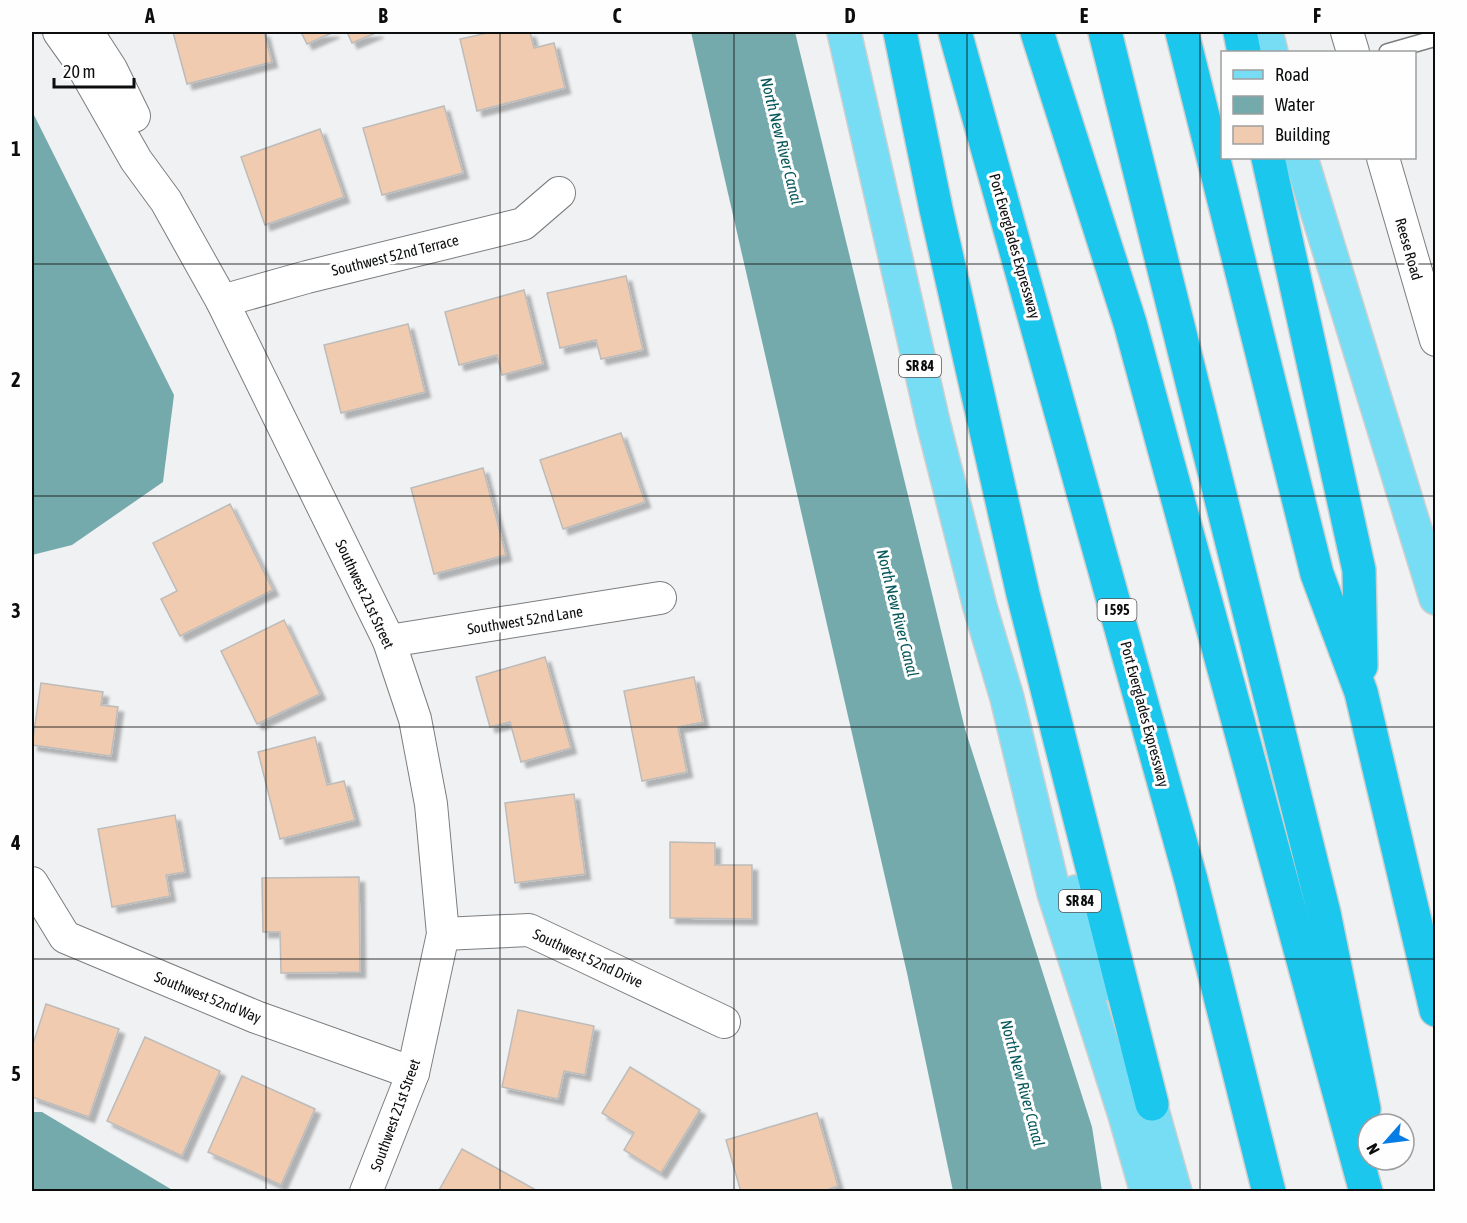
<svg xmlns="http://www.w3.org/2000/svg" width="1467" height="1223" viewBox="0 0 1467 1223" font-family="'Asap Condensed',sans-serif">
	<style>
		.water { fill: #75aaac }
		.building { fill: #f0cbaf; stroke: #bdbcbb; stroke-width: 1.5; filter: url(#shadow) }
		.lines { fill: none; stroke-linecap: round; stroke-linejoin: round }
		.lane-casing { stroke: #7c7d7f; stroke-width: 18 }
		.street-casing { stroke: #7c7d7f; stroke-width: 34 }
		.primary-casing { stroke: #cecfcf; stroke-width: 36 }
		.highway-casing { stroke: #cecfcf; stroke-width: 36 }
		.lane { stroke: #fff; stroke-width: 15 }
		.street { stroke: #fff; stroke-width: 32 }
		.primary { stroke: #77ddf5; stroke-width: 33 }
		.highway { stroke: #1cc7ee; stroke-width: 33 }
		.grid { fill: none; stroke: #0c0d0d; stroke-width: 1.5; stroke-opacity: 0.55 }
		.labels { text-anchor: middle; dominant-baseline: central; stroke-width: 6; stroke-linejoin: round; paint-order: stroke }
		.shield { fill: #fefeff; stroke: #555556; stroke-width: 1.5 }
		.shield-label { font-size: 14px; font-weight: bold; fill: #0c0d0d }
		.street-label { font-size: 15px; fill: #0c0d0d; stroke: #fefeff }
		.water-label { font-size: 16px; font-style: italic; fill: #07585b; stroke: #fefeff }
		.neatline { fill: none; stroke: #0c0d0d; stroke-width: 2 }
		.grid-label { font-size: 20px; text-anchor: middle; font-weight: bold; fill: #0c0d0d }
	</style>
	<defs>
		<filter id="shadow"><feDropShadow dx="5.5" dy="5.5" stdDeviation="1.5" flood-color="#0004"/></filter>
	</defs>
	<rect width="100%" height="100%" fill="#f0f1f3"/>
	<g class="water">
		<polygon points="691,32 795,32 965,729 1092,1127 1102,1191 953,1191 907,973"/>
		<polygon points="32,111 174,395 163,482 72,545 32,555"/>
		<polygon points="32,1112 42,1112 174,1191 32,1191"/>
	</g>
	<g class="building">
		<polygon points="173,32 264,32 272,62 187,84"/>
		<polygon points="301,32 334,32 307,44"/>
		<polygon points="347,32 378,32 352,43"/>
		<polygon points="492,32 530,32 534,48 554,43 565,88 477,111 460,39"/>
		<polygon points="444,106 463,173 382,195 363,128"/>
		<polygon points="320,129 344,197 265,225 241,157"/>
		<polygon points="626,276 643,350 601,359 596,340 560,348 547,293"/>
		<polygon points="524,290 543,364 502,375 497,355 459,365 445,312"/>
		<polygon points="408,324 425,392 341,413 324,345"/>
		<polygon points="621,433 645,502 563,529 540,460"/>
		<polygon points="483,468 506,555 434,574 411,488"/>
		<polygon points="230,504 273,590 180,636 161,599 177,591 153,543"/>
		<polygon points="284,620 320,694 257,724 221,651"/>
		<polygon points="545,657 571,748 521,762 510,722 490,727 476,677"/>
		<polygon points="694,677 703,722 678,727 687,772 642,781 624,691"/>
		<polygon points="41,683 103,692 101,705 118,707 111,756 32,745"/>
		<polygon points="315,737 327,785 344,781 355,820 280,839 258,752"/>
		<polygon points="574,794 585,874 515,883 505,803"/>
		<polygon points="175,815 185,872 166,875 170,896 112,907 98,829"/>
		<polygon points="670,842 715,843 715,865 752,865 752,919 670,918"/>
		<polygon points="359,877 360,972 281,973 280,932 263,932 262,878"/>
		<polygon points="46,1004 119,1029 89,1117 32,1097 32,1047"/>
		<polygon points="518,1010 594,1026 585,1075 564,1071 558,1099 502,1087"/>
		<polygon points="145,1037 220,1071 182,1156 107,1121"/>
		<polygon points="630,1067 700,1110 661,1173 624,1150 634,1133 602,1113"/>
		<polygon points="242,1076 315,1109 281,1185 208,1152"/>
		<polygon points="817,1113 838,1186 821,1192 741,1192 726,1140"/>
		<polygon points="462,1149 536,1190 535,1192 438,1192"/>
	</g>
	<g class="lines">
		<g class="lane-casing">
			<polyline id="lane" points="1387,52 1436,38"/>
		</g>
		<g class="street-casing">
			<g id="street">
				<polyline points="59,32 79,60 136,160 166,201 222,301 389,641 415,719 431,804 443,934 413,1073 366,1192"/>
				<polyline points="87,32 111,69 134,116"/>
				<polyline points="1347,32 1353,52"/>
				<polyline points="1383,158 1436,340"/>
				<polyline points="222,301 307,277 523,224 559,193"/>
				<polyline points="389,641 660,598"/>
				<polyline points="32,883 65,937 256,1017 413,1073"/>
				<polyline points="443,934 529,930 724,1022"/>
			</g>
		</g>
		<g class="primary-casing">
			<g id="primary">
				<polyline points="844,32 933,422 980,607 1007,698 1054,893 1125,1115 1147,1192"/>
				<polyline points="1266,32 1271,52"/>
				<polyline points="1301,158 1436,598"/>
				<polyline points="1076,892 1109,984"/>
				<polyline points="1143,1078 1175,1192"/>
			</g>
		</g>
		<g class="highway-casing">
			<g id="highway">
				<polyline points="900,32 936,209 1023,594 1152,1104"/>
				<polyline points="955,32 1191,880 1269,1192"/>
				<polyline points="1037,32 1130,323 1366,1192"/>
				<polyline points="1105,32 1324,913 1364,1109"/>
				<polyline points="1182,32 1317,574 1361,692 1436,1010"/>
				<polyline points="1240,32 1244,52"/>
				<polyline points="1268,158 1359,570 1361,666"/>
			</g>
		</g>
		<use href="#lane" class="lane"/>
		<use href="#street" class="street"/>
		<use href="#primary" class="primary"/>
		<use href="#highway" class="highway"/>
	</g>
	<path class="grid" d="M266,32V1192M500,32V1192M734,32V1192M967,32V1192M1200,32V1192M32,264H1436M32,496H1436M32,727H1436M32,959H1436"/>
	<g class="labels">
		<g class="shield">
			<rect x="899" y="355" width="42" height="22" rx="4.5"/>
			<rect x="1097.5" y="599" width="39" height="22" rx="4.5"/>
			<rect x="1059" y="890" width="42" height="22" rx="4.5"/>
		</g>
		<g class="shield-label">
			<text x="920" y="366">SR 84</text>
			<text x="1117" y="610">I 595</text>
			<text x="1080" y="901">SR 84</text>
		</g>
		<g class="street-label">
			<text transform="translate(1015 246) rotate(74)">Port Everglades Expressway</text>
			<text transform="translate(1409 249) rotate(74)">Reese Road</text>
			<text transform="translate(395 255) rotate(-14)">Southwest 52nd Terrace</text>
			<text transform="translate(365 594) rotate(65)">Southwest 21st Street</text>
			<text transform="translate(525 620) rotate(-9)">Southwest 52nd Lane</text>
			<text transform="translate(1145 714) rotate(75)">Port Everglades Expressway</text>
			<text transform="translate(588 958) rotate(25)">Southwest 52nd Drive</text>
			<text transform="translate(208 997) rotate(22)">Southwest 52nd Way</text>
			<text transform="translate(395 1115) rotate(-70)">Southwest 21st Street</text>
		</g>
		<g class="water-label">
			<text transform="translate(782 141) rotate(76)">North New River Canal</text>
			<text transform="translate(898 613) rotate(76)">North New River Canal</text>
			<text transform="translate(1023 1083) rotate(75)">North New River Canal</text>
		</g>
	</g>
	<rect width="1467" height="1223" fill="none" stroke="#fefeff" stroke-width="66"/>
	<rect x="1221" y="51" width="195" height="108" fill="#fefeff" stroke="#9d9e9e" stroke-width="1.5"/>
	<rect x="1233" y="70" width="30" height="9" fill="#77ddf5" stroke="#9d9e9e" stroke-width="1.5"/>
	<text x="1275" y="81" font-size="18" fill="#0c0d0d">Road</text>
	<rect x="1233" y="96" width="30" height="18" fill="#75aaac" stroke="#9d9e9e" stroke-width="1.5"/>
	<text x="1275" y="111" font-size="18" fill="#0c0d0d">Water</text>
	<rect x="1233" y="126" width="30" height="18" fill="#f0cbaf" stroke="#9d9e9e" stroke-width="1.5"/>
	<text x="1275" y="141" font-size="18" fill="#0c0d0d">Building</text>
	<g transform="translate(1386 1142) rotate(242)"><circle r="28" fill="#fefeff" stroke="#9d9e9e" stroke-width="1.5"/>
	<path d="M0-4.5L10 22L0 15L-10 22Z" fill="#067de4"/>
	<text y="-9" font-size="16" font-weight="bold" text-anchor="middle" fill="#0c0d0d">N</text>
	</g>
	<path d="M54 78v9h80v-9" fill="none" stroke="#0c0d0d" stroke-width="3"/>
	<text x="63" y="78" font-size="18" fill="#0c0d0d" stroke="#fefeff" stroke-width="4.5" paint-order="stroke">20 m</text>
	<rect x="33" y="33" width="1401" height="1157" class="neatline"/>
	<g class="grid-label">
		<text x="150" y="23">A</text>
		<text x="383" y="23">B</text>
		<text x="617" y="23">C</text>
		<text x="850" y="23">D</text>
		<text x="1084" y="23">E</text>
		<text x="1317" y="23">F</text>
		<text x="16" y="156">1</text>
		<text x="16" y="387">2</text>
		<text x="16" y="618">3</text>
		<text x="16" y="850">4</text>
		<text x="16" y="1081">5</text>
	</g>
</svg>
